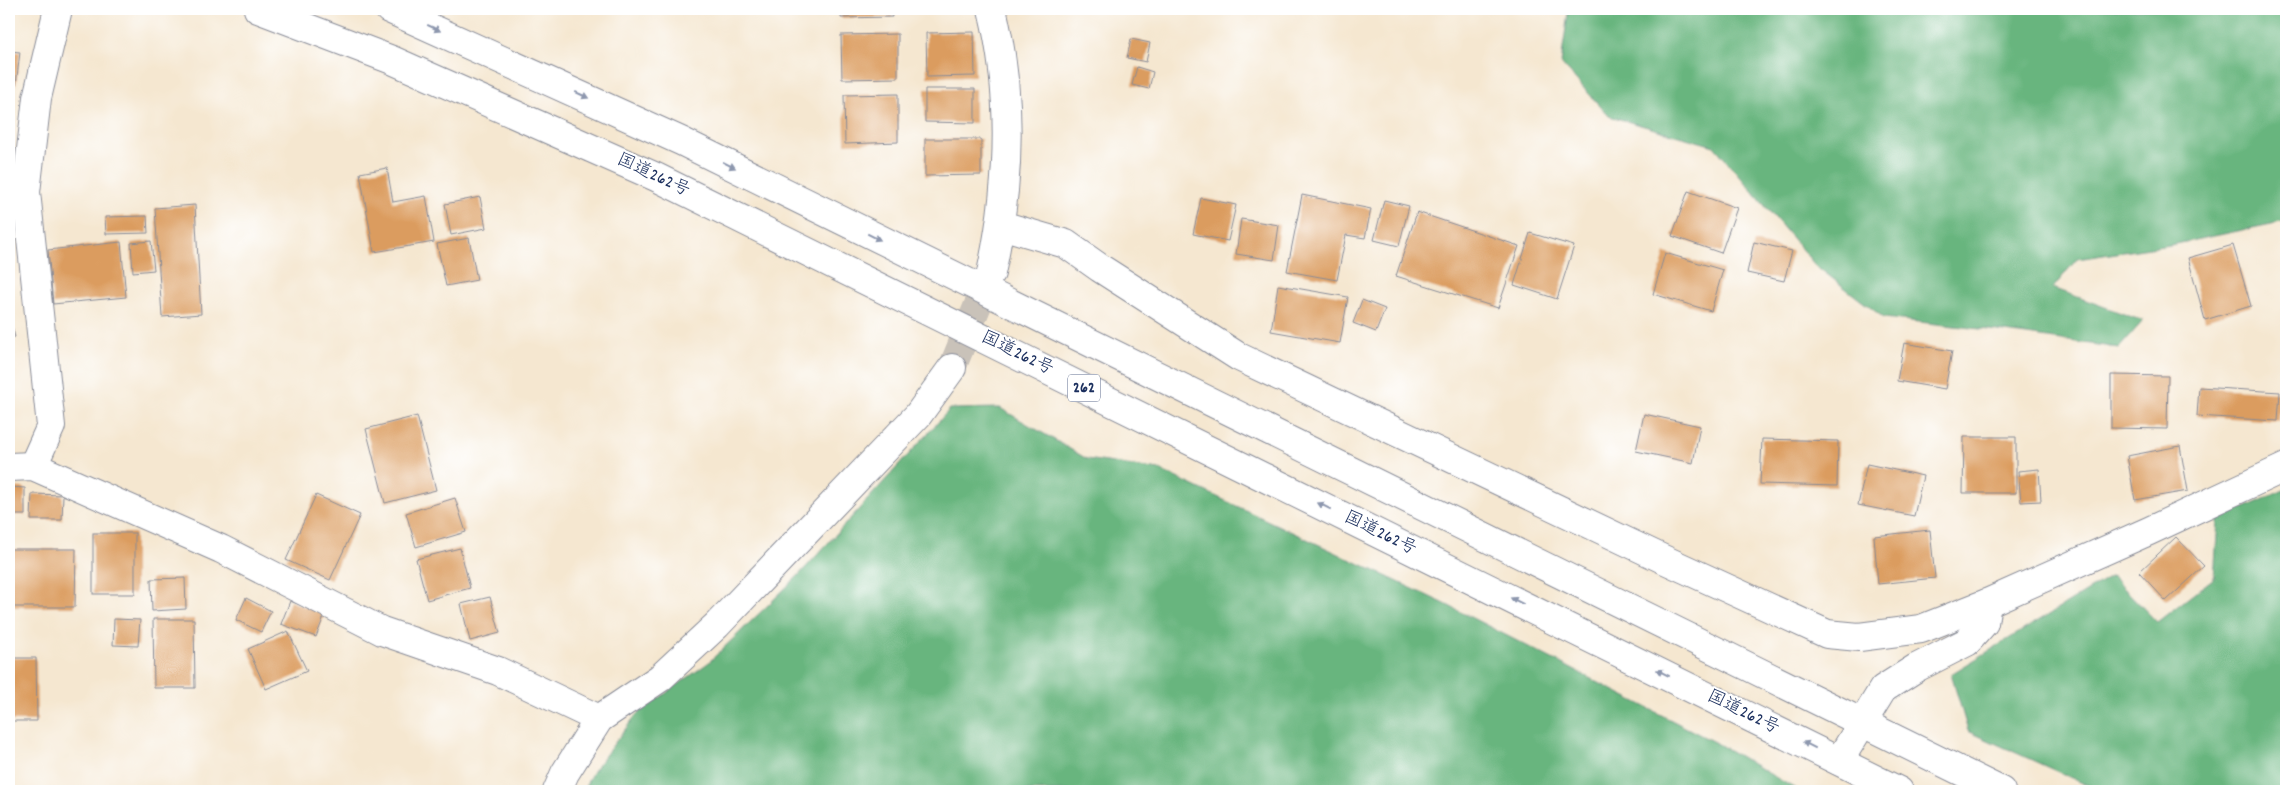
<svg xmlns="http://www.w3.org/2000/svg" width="2295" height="800" viewBox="0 0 2295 800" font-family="Dekko,'Klee One',sans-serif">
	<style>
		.forest { fill: #68b57e; stroke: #42726e }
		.building { fill: #db9c5e }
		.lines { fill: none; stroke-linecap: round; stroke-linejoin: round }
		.minor-tunnel { stroke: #c9c2b9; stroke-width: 28; stroke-dasharray: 28 14; stroke-linecap: butt }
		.minor-casing { stroke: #888b97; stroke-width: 30 }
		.highway-casing { stroke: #888b97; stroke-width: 30 }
		.minor { stroke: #fff; stroke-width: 28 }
		.highway { stroke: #fff; stroke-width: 28 }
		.oneway { fill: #8d97ae }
		.labels { text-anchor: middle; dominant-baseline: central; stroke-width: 4; stroke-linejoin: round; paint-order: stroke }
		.shield { fill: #fff; stroke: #5f6d8e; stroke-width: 1 }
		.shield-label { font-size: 16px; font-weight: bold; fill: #1b2f5e }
		.street-label { font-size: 18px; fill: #1b2f5e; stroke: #fff }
	</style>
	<rect width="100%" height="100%" fill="#fff"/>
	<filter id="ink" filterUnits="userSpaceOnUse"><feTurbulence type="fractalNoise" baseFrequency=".02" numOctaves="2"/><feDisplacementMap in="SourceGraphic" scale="10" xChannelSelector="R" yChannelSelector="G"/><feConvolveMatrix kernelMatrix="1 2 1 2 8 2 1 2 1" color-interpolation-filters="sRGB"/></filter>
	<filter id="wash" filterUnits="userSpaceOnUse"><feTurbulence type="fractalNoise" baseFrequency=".0096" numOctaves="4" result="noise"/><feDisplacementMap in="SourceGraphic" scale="20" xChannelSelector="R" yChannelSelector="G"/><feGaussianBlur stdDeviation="1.12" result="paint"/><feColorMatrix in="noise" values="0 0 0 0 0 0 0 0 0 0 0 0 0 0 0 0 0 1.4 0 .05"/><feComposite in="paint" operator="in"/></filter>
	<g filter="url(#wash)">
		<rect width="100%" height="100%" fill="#f5e7d0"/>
		<g class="forest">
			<polygon points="1573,9 2286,9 2286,226 2281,222 2176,244 2077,259 2053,288 2143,321 2119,348 1998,331 1884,318 1815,265 1714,146 1609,116 1561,63 1568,13"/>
			<polygon points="1000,408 1087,459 1160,470 1443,603 1720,745 1799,791 583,791 593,771 637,714 708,663 798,576 950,409"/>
			<polygon points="2286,489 2286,791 2100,791 1968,731 1951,674 2112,576 2157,622 2214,578 2218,520"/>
		</g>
		<g id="blocks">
			<g class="building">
				<polygon points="841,9 891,9 892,17 841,18"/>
				<polygon points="974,32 975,76 927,77 926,33"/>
				<polygon points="898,34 898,78 842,79 841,35"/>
				<polygon points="1131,39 1150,43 1146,62 1127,58"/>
				<polygon points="9,51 20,52 16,85 9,84"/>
				<polygon points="1137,67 1153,72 1149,89 1132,85"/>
				<polygon points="925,89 975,89 975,123 925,122"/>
				<polygon points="898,94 898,142 845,144 844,95"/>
				<polygon points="925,139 981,139 981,175 925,176"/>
				<polygon points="9,148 20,180 9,184"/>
				<polygon points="387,168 393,202 426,196 434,242 374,252 360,173"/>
				<polygon points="1688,191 1737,208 1721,253 1672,236"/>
				<polygon points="1302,195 1371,209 1365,238 1346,235 1337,280 1287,271"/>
				<polygon points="480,197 486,228 451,235 445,204"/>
				<polygon points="1201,198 1236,205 1228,241 1193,234"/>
				<polygon points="1384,200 1409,206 1399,246 1374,240"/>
				<polygon points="195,205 201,314 162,317 155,208"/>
				<polygon points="1417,212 1519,246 1498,308 1396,276"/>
				<polygon points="147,216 148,233 106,234 105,217"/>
				<polygon points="1241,219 1279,225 1274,260 1236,254"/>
				<polygon points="1530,233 1574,246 1557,299 1514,285"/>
				<polygon points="469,238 477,280 446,286 437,244"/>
				<polygon points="151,241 154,270 133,272 131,243"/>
				<polygon points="121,242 126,297 53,304 48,250"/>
				<polygon points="1754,242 1792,251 1784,281 1747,273"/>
				<polygon points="2233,245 2251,306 2205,320 2188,258"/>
				<polygon points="1665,253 1723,270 1711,311 1653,294"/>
				<polygon points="1278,285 1348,297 1340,343 1271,331"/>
				<polygon points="1362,300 1385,309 1376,332 1353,323"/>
				<polygon points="9,315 15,337 9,338"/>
				<polygon points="1904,343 1952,351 1945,389 1897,381"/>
				<polygon points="2111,375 2168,376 2167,429 2111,428"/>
				<polygon points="2199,387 2280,392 2278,421 2197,416"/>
				<polygon points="1644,414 1700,426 1693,463 1636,451"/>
				<polygon points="417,416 436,490 385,503 366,429"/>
				<polygon points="1964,437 2016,437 2016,493 1963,493"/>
				<polygon points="1762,439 1838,441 1837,486 1760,484"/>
				<polygon points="2180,446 2188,491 2135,500 2127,456"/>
				<polygon points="1867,464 1923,476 1914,516 1858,505"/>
				<polygon points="2039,469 2041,501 2021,502 2018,471"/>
				<polygon points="9,487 25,488 25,515 9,515"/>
				<polygon points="32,494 63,495 62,520 31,520"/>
				<polygon points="316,495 360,515 330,580 286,560"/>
				<polygon points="455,498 466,532 416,547 406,513"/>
				<polygon points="1930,530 1935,578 1878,584 1874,536"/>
				<rect x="93" y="533" width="42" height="61"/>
				<polygon points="2176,537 2204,566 2166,601 2139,572"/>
				<polygon points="460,548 470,588 427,600 416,559"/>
				<polygon points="9,549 76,549 75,607 9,607"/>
				<polygon points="185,578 186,609 152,611 151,579"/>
				<polygon points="490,597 500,633 470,641 461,604"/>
				<polygon points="246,598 271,611 261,632 236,620"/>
				<polygon points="290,601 325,614 316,637 281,624"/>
				<polygon points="114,619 140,620 138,646 113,645"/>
				<polygon points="153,619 194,619 195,688 154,688"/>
				<polygon points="288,631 307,671 266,689 248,649"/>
				<polygon points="9,658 36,658 37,721 9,721"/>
			</g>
		</g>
	</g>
	<g filter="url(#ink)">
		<use href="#blocks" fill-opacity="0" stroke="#888b97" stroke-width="1"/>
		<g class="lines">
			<polyline class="minor-tunnel" points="952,368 991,273"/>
			<g class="minor-casing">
				<g id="minor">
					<polyline points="1001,225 1066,244 1100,268 1239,357 1661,558 1827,634 1859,637 1921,629 1987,603 2149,531 2286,467"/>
					<path d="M991,273C1010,186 1013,95 992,9"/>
					<polyline points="33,466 51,426 26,192 37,98 58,9"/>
					<polyline points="9,467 33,466 221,549 382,631 498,671 599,719"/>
					<polyline points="1839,761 1883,689 1916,668 1967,642 1984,623 1987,603"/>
					<polyline points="557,791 565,773 599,719 660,678 717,625 918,415 952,368"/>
				</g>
			</g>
			<g class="highway-casing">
				<g id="highway">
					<polyline points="258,9 392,60 656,177 1899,791"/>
					<polyline points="389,9 681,141 2001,791"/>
				</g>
			</g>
			<use href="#minor" class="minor"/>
			<use href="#highway" class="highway"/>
		</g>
		<defs><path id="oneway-solid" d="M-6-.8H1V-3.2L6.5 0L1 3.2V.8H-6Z" transform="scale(1.25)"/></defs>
		<g class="oneway">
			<use href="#oneway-solid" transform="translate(434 28) rotate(25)"/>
			<use href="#oneway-solid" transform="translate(582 95) rotate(25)"/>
			<use href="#oneway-solid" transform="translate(729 165) rotate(26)"/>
			<use href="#oneway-solid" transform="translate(874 237) rotate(26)"/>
			<use href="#oneway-solid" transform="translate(1324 506) rotate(-154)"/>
			<use href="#oneway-solid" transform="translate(1517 601) rotate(-154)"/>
			<use href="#oneway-solid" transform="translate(1663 673) rotate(-154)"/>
			<use href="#oneway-solid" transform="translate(1809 745) rotate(-154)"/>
		</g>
	</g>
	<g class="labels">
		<rect class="shield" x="1068" y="374.5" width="32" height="27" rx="4"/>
		<g class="shield-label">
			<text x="1084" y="388">262</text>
		</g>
		<g class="street-label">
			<text transform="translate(653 176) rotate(25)">国道262号</text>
			<text transform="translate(1017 354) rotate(26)">国道262号</text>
			<text transform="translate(1380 534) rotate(26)">国道262号</text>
			<text transform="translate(1743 713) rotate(26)">国道262号</text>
		</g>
	</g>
	<rect width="2295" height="800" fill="none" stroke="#fff" stroke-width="30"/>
</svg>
